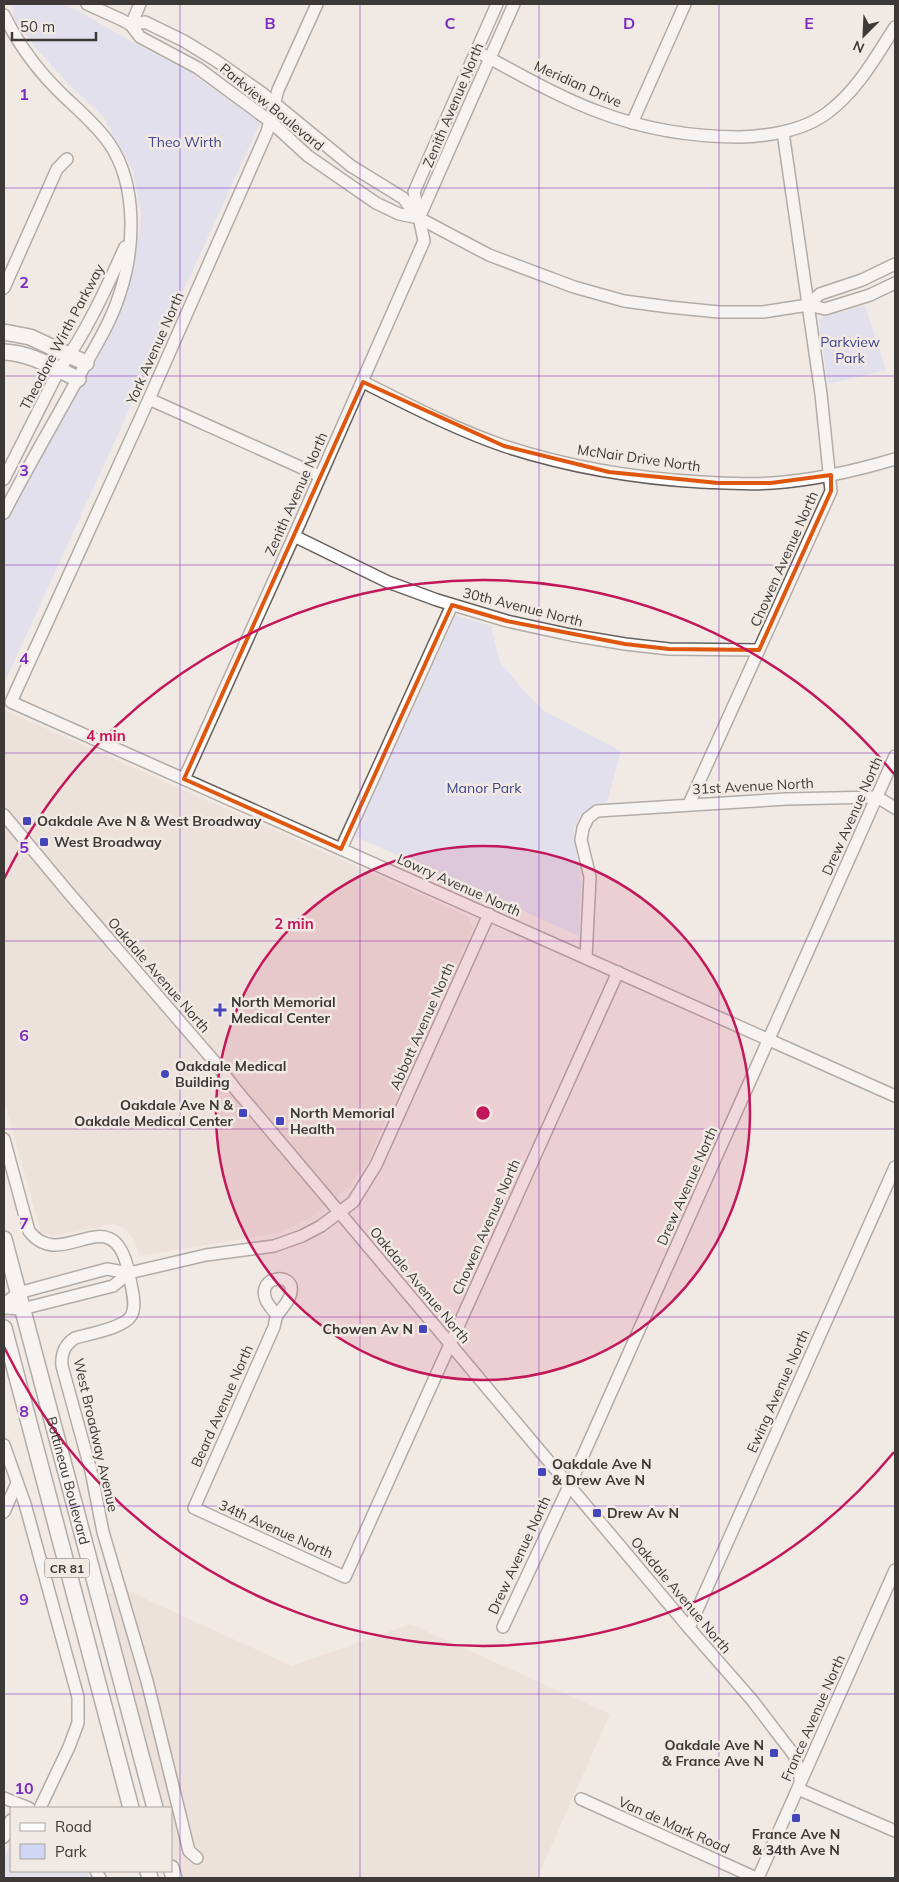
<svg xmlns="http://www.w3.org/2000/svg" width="899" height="1882" viewBox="0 0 899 1882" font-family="Mulish,sans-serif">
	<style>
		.built { fill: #e8dad1 }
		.green { fill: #cfd6f6 }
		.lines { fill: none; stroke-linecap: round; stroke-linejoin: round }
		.minor-casing { stroke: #66605c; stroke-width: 14 }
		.major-casing { stroke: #66605c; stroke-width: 18 }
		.minor { stroke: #fff; stroke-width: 11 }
		.major { stroke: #fff; stroke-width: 15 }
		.marked { fill: none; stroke: #df570e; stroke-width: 4; stroke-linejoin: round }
		.grid { fill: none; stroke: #7b2cbf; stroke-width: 1; stroke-opacity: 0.55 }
		.ring { fill: none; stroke: #c2185b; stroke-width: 2.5 }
		.poi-dot { fill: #4445ba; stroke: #f1e9e4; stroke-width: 2 }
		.labels { text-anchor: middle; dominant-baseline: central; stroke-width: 5; stroke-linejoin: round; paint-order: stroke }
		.shield { fill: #f1e9e4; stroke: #726e6b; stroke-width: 1 }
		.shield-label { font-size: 12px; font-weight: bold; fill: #3c3937 }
		.street-label { font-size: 14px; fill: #3c3937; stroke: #f1e9e4 }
		.park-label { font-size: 14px; fill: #3d4488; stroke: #f1e9e4 }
		.poi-label { font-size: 14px; font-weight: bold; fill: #3c3937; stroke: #f1e9e4; text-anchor: start }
		.grid-label { font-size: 16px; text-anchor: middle; font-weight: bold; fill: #7b2cbf; stroke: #f1e9e4; stroke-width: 5; stroke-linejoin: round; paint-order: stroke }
		.centre { fill: #c2185b; stroke: #f1e9e4; stroke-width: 2.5 }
		.ring-label { font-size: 15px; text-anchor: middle; font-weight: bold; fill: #c2185b; stroke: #f1e9e4; stroke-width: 5; stroke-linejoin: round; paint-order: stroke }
	</style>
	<rect width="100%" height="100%" fill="#f1e9e4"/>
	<g class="built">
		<polygon points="4,710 468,916 473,928 367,1162 351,1185 310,1218 279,1233 139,1256 135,1241 126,1230 115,1224 53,1236 41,1233 4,1100"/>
		<polygon points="126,1590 292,1666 410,1624 610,1714 537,1878 180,1878 171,1846 171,1808 161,1808 104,1594"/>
	</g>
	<g class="green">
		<polygon points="12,4 61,4 75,9 132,42 190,72 260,123 4,684 4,505 98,358 113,312 135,265 141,215 133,170 102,115 72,88 35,47 14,19"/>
		<polygon points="865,305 886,370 828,384 819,321 822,317"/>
		<polygon points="456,615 491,626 500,662 525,692 544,711 621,751 607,802 596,804 583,813 573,829 581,883 579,936 354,836"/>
		<polygon points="11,1843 11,1871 86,1871 91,1878 4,1878 4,1860"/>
	</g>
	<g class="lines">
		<g class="minor-casing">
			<g id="minor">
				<polyline points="87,4 122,20 131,25 140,37 198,68 271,122 308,156 376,203 399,214 419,218 489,255 574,287 624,301 669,307 719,312 763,312 808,305 825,309 870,295 895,283"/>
				<polyline points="317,4 278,90 267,132 149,399 11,702 895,1096"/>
				<path d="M4,15C20,48 41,75 67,99C82,113 97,126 109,143C138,185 135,250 119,296C111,321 97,344 84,367C58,416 29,464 4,513"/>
				<polyline points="131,25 145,22 184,41 215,60 262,93 351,166 403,198 417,216"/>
				<polyline points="131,25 140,4"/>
				<path d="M476,51C516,72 556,96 599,112C644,129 692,137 740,137C769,136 803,131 827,113C857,91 875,58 895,27"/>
				<polyline points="632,123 685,4"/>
				<polyline points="419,218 514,4"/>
				<polyline points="4,288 57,169 67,159"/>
				<polyline points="808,305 820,294 862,280 895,264"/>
				<path d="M363,382C409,405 455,429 504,446C568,467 634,478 701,482C724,483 749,485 773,483C814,480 855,471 895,459"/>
				<polyline points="149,399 320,476"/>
				<path d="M4,479L59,370C86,333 106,289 125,247"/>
				<polyline points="294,536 388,582 437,600 507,621 571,635 625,644 669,649 759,650"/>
				<polyline points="184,779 294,536 424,241 414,192 497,4"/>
				<polyline points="689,804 831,491 821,394 783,132"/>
				<polyline points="4,815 68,892 214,1061 237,1091 340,1213 689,1628 752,1700 794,1755 800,1772 800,1782"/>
				<polyline points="341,849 452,605"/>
				<polyline points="586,958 590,877 581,840 583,828 588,818 597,811 786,799 877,797 895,808"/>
				<path d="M4,1139L29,1231C63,1276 115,1190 130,1279C132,1290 137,1306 131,1316C124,1328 88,1334 75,1338C64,1345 61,1354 62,1366L91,1471L103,1532L147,1681L189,1851L197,1858"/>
				<polyline points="4,1304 18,1293 107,1269 129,1273 206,1255 274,1246 302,1236 321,1226 353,1202 376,1165 489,914"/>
				<polyline points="4,1308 22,1309 113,1286 129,1273"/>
				<path d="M277,1316C274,1311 268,1305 266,1300C256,1275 295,1272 291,1292C290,1302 281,1308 277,1316C275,1319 275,1324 274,1327L194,1508L345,1577L618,972"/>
				<polyline points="4,1445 25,1504 78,1697 78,1723 69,1747 40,1808"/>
				<polyline points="4,1512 17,1483"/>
				<polyline points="503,1627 577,1469 895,756"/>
				<polyline points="689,1628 895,1167"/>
				<polyline points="798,1789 895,1831"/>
				<polyline points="4,1798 29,1808"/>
				<polyline points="581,1799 756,1878"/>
				<polyline points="4,1837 11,1820"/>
				<polyline points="96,1871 100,1878"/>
				<polyline points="758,1878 895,1570"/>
			</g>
		</g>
		<g class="major-casing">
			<g id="major">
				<polyline points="4,332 30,337 86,363"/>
				<path d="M4,352C31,353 54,368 78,379"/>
				<path id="s1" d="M4,1239L155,1808"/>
				<polyline points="4,1328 131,1808"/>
				<polyline points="171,1868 174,1878"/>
				<polyline points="148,1871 150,1878"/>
			</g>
		</g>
		<use href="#minor" class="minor"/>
		<use href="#major" class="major"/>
	</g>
	<path d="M0 0H899V1882H0ZM363,382L504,446L609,472L718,483H771L831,475V491L759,650L669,649L625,644L507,621L452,605L341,849L184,779Z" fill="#f1e9e4" fill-opacity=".55" fill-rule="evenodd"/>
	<path class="marked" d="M363,382L504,446L609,472L718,483H771L831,475V491L759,650L669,649L625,644L507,621L452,605L341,849L184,779Z"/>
	<path class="grid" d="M180,4V1878M360,4V1878M539,4V1878M719,4V1878M4,188H895M4,376H895M4,565H895M4,753H895M4,941H895M4,1129H895M4,1317H895M4,1506H895M4,1694H895"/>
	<circle cx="483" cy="1113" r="267" fill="#c2185b" fill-opacity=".12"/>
	<g class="ring">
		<circle cx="483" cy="1113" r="267"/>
		<path d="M894 1452A533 533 0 0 1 4 1347M4 879A533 533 0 0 1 894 774"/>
	</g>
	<g class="poi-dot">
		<rect x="22" y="816" width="10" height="10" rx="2.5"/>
		<rect x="39" y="837" width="10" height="10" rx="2.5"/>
		<path d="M217.5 1002.5h5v5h5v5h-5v5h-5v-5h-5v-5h5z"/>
		<circle cx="165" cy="1074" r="5"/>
		<rect x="238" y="1108" width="10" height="10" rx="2.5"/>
		<rect x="275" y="1116" width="10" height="10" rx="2.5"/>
		<rect x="418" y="1324" width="10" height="10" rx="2.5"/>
		<rect x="537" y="1467" width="10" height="10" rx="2.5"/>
		<rect x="592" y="1508" width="10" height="10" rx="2.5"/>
		<rect x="769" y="1748" width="10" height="10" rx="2.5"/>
		<rect x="791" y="1813" width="10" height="10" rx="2.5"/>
	</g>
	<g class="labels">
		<rect class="shield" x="44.5" y="1558.5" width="45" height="19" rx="4"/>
		<g class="shield-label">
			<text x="67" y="1568">CR 81</text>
		</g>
		<g class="street-label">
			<text transform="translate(578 84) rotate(24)">Meridian Drive</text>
			<text transform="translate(453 105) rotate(-67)">Zenith Avenue North</text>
			<text transform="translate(272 107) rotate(39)">Parkview Boulevard</text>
			<text transform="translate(62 337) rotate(-62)">Theodore Wirth Parkway</text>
			<text transform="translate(155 348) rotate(-66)">York Avenue North</text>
			<text transform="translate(639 458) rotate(8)">McNair Drive North</text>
			<text transform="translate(296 494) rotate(-66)">Zenith Avenue North</text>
			<text transform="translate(784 559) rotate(-66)">Chowen Avenue North</text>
			<text transform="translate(523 607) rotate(14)">30th Avenue North</text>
			<text transform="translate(753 786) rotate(-3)">31st Avenue North</text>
			<text transform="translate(852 816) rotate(-66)">Drew Avenue North</text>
			<text transform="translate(459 885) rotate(24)">Lowry Avenue North</text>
			<text transform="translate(159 975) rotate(49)">Oakdale Avenue North</text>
			<text transform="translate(422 1026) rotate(-66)">Abbott Avenue North</text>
			<text transform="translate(687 1186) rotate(-66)">Drew Avenue North</text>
			<text transform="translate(486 1227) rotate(-66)">Chowen Avenue North</text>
			<text transform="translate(420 1285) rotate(50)">Oakdale Avenue North</text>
			<text transform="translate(778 1391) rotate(-66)">Ewing Avenue North</text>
			<text transform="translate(222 1406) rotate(-66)">Beard Avenue North</text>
			<text transform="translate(96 1435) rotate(77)">West Broadway Avenue</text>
			<text stroke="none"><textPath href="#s1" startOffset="250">Bottineau Boulevard</textPath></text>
			<text transform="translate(276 1529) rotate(24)">34th Avenue North</text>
			<text transform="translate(519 1555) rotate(-65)">Drew Avenue North</text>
			<text transform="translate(681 1595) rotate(50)">Oakdale Avenue North</text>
			<text transform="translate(813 1718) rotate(-66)">France Avenue North</text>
			<text transform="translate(674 1825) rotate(24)">Van de Mark Road</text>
		</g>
		<g class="park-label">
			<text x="185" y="142">Theo Wirth</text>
			<text x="850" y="342">Parkview<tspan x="850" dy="16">Park</tspan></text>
			<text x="484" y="788">Manor Park</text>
		</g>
		<g class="poi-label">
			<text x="37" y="821">Oakdale Ave N &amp; West Broadway</text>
			<text x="54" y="842">West Broadway</text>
			<text x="231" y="1002">North Memorial<tspan x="231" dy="16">Medical Center</tspan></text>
			<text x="175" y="1066">Oakdale Medical<tspan x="175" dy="16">Building</tspan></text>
			<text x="233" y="1105" text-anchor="end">Oakdale Ave N &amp;<tspan x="233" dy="16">Oakdale Medical Center</tspan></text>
			<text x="290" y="1113">North Memorial<tspan x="290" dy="16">Health</tspan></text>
			<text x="413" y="1329" text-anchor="end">Chowen Av N</text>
			<text x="552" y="1464">Oakdale Ave N<tspan x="552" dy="16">&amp; Drew Ave N</tspan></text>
			<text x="607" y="1513">Drew Av N</text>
			<text x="764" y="1745" text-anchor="end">Oakdale Ave N<tspan x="764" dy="16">&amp; France Ave N</tspan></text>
			<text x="796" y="1834" text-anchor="middle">France Ave N<tspan x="796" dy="16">&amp; 34th Ave N</tspan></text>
		</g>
	</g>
	<g class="grid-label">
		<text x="270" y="29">B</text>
		<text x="450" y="29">C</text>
		<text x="629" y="29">D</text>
		<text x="809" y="29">E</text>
		<text x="24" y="100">1</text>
		<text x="24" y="288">2</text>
		<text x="24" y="476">3</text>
		<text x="24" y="664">4</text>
		<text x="24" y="853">5</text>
		<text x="24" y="1041">6</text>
		<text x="24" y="1229">7</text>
		<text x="24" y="1417">8</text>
		<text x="24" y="1605">9</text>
		<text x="24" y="1794">10</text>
	</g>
	<circle cx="483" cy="1113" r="8" class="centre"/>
	<g class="ring-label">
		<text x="106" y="741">4 min</text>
		<text x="294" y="929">2 min</text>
	</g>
	<rect width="899" height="1882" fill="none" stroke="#3c3937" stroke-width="10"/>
	<rect x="10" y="1807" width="162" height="65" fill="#f1e9e4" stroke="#a9a39f"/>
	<rect x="20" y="1823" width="25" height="8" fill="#ffffff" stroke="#a9a39f"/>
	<text x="55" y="1832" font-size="15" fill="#3c3937">Road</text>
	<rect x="20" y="1844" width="25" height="15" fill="#cfd6f6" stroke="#a9a39f"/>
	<text x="55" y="1857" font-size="15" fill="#3c3937">Park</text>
	<g transform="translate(864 35) rotate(204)" stroke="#f1e9e4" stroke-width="4" paint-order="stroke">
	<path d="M0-4L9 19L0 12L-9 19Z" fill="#3c3937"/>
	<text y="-8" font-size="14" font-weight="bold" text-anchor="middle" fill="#3c3937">N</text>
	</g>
	<path d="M12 32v8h84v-8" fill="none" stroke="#3c3937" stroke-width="2.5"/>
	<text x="20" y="32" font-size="15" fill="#3c3937" stroke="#f1e9e4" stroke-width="4" paint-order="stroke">50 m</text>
</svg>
